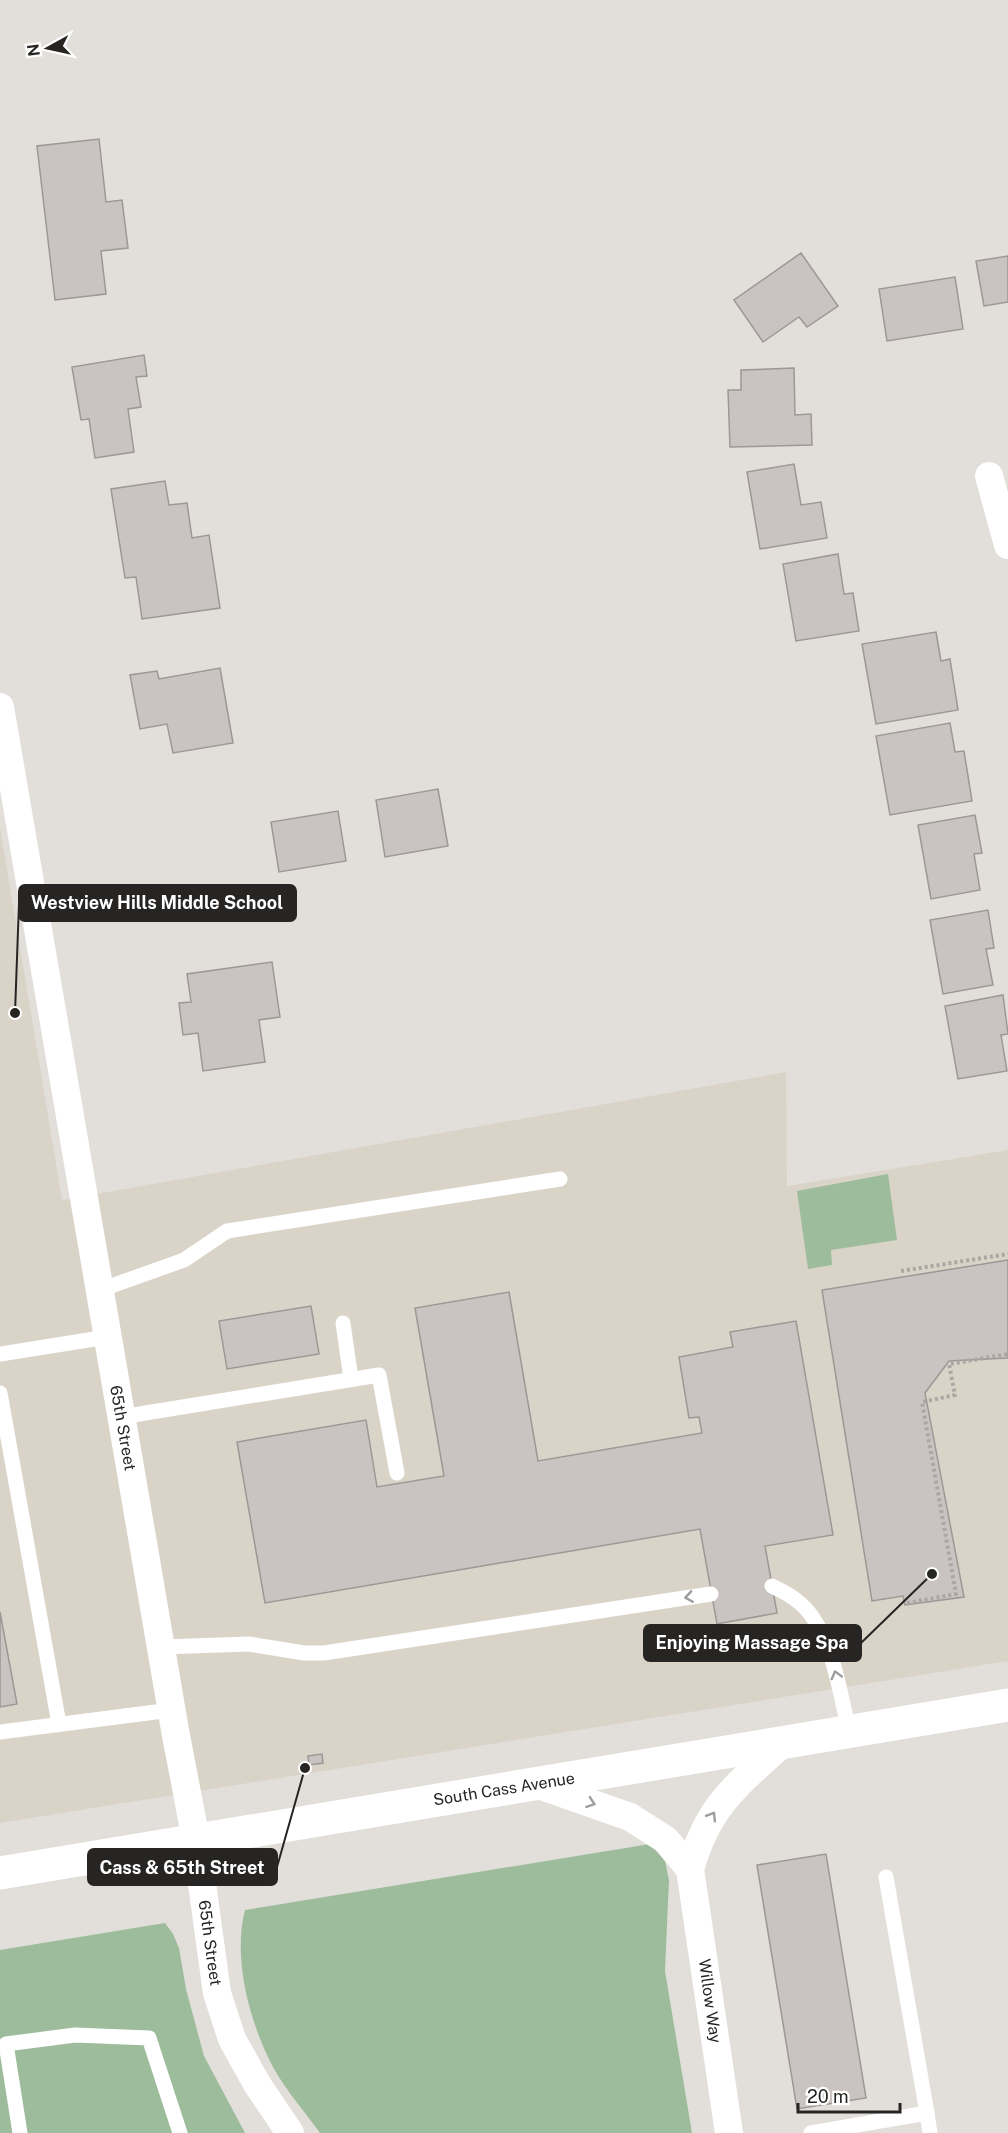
<svg xmlns="http://www.w3.org/2000/svg" width="1008" height="2133" viewBox="0 0 1008 2133" font-family="'Public Sans',sans-serif">
	<style>
		.built { fill: #dad3c8 }
		.green { fill: #9cbc9b }
		.building { fill: #c9c3c2; stroke: #9d9796; stroke-width: 1.5 }
		.lines { fill: none; stroke-linecap: round; stroke-linejoin: round }
		.path { stroke: #aaa7a3; stroke-width: 4; stroke-dasharray: 3 3; stroke-linecap: butt }
		.service { stroke: #fff; stroke-width: 15 }
		.minor { stroke: #fff; stroke-width: 28 }
		.secondary { stroke: #fff; stroke-width: 33 }
		.oneway { stroke: #9d9d9c }
		.labels { text-anchor: middle; dominant-baseline: central; stroke-width: 6; stroke-linejoin: round; paint-order: stroke }
		.street-label { font-size: 16px; fill: #262523; stroke: #fff }
		.leader { fill: none; stroke: #262523; stroke-width: 2 }
		.callout-dot { fill: #262523; stroke: #fff; stroke-width: 2 }
		.callout { fill: #262523; stroke: #262523; stroke-width: 2 }
		.callout-label { font-size: 18px; text-anchor: middle; font-weight: bold; fill: #fff }
	</style>
	<rect width="100%" height="100%" fill="#e2dfda"/>
	<polygon class="built" points="0,827 62,1200 786,1072 787,1186 1008,1150 1008,1661 0,1823"/>
	<g class="green">
		<polygon points="888,1174 897,1240 831,1250 832,1265 808,1269 797,1191"/>
		<path d="M650,1844L665,1861L669,1880L665,1971L692,2133H320C303,2109 280,2084 268,2057C248,2015 233,1956 245,1910Z"/>
		<polygon points="165,1923 173,1934 179,1948 186,1989 204,2056 245,2133 0,2133 0,1950"/>
	</g>
	<g class="building">
		<polygon points="99,139 106,202 122,200 128,248 101,251 106,294 55,300 37,146"/>
		<polygon points="801,253 838,306 807,327 799,317 763,342 734,300"/>
		<polygon points="1008,256 1008,302 984,306 976,261"/>
		<polygon points="955,277 963,329 887,341 879,289"/>
		<polygon points="144,355 147,376 136,377 141,407 128,409 134,452 95,458 89,419 81,420 72,367"/>
		<polygon points="794,368 795,415 811,414 812,445 730,447 728,390 741,390 741,370"/>
		<polygon points="794,464 801,505 821,502 827,538 760,549 747,472"/>
		<polygon points="165,481 169,505 187,503 192,538 209,535 220,608 142,619 136,577 125,578 111,489"/>
		<polygon points="838,554 844,594 853,593 859,631 796,641 783,564"/>
		<polygon points="936,632 941,661 950,659 958,710 876,724 862,644"/>
		<polygon points="220,668 233,743 173,753 167,724 140,729 130,675 157,671 159,679"/>
		<polygon points="950,723 955,752 964,751 972,801 890,815 876,736"/>
		<polygon points="438,789 448,846 385,857 376,800"/>
		<polygon points="338,811 346,861 279,872 271,822"/>
		<polygon points="975,815 982,853 974,854 980,890 931,899 918,825"/>
		<polygon points="988,910 994,948 986,949 993,985 943,994 930,920"/>
		<polygon points="272,962 280,1017 259,1020 265,1062 203,1071 198,1033 183,1035 179,1003 191,1002 187,974"/>
		<polygon points="1003,995 1008,1034 1001,1035 1007,1071 958,1079 945,1006"/>
		<polygon points="1008,1260 1008,1358 949,1361 925,1393 964,1597 905,1605 903,1596 872,1601 822,1290"/>
		<polygon points="509,1292 538,1461 702,1433 699,1417 689,1418 679,1357 733,1347 730,1332 796,1321 833,1535 765,1546 777,1613 717,1624 700,1529 265,1603 237,1442 366,1420 377,1487 444,1476 415,1308"/>
		<polygon points="311,1306 319,1354 227,1369 219,1321"/>
		<polygon points="0,1612 17,1704 0,1707"/>
		<polygon points="322,1754 323,1763 309,1765 308,1756"/>
		<polygon points="826,1854 866,2098 797,2109 757,1865"/>
	</g>
	<g class="lines">
		<g class="path">
			<polyline points="901,1271 1008,1254"/>
			<polyline points="907,1603 956,1594 922,1402 955,1395 949,1364 1008,1354"/>
		</g>
		<g class="service">
			<polyline points="100,1290 184,1260 227,1231 560,1179"/>
			<polyline points="343,1323 351,1379"/>
			<polyline points="0,1354 107,1337"/>
			<polyline points="0,1393 59,1724"/>
			<polyline points="121,1417 379,1375 397,1473"/>
			<path d="M772,1586C780,1590 789,1594 796,1600C831,1625 840,1692 849,1732"/>
			<polyline points="161,1647 249,1644 304,1653 324,1653 711,1594"/>
			<polyline points="0,1732 171,1710"/>
			<polyline points="927,2113 930,2133"/>
			<polyline points="20,2133 6,2044 75,2035 149,2038 180,2133"/>
			<polyline points="811,2133 927,2113 886,1877"/>
		</g>
		<g class="minor">
			<polyline points="989,476 1008,545"/>
			<polyline points="0,707 175,1730 196,1840 217,1993 232,2039 257,2084 290,2133"/>
			<polyline points="536,1784 630,1817 666,1840 690,1869"/>
			<path d="M729,2133L690,1869C709,1804 736,1786 784,1742"/>
		</g>
		<polyline class="secondary" points="0,1873 1008,1705"/>
	</g>
	<defs><path id="oneway-chevron" d="M-2-3.5L2.5 0L-2 3.5" fill="none" stroke-width="1.6" stroke-linecap="round" stroke-linejoin="round" transform="scale(1.5)"/></defs>
	<g class="oneway">
		<use href="#oneway-chevron" transform="translate(689 1597) rotate(171)"/>
		<use href="#oneway-chevron" transform="translate(836 1675) rotate(-105)"/>
		<use href="#oneway-chevron" transform="translate(591 1803) rotate(19)"/>
		<use href="#oneway-chevron" transform="translate(712 1816) rotate(-58)"/>
	</g>
	<g class="labels">
		<g class="street-label">
			<text transform="translate(123 1428) rotate(80)">65th Street</text>
			<text transform="translate(504 1789) rotate(-9)">South Cass Avenue</text>
			<text transform="translate(210 1943) rotate(82)">65th Street</text>
			<text transform="translate(710 2001) rotate(82)">Willow Way</text>
		</g>
	</g>
	<path class="leader" d="M15 1013L19 903M932 1574L861 1643M305 1768L277 1867"/>
	<g class="callout-dot">
		<circle cx="15" cy="1013" r="6"/>
		<circle cx="932" cy="1574" r="6"/>
		<circle cx="305" cy="1768" r="6"/>
	</g>
	<g class="callout">
		<rect x="19" y="885" width="277" height="36" rx="6"/>
		<rect x="644" y="1625" width="217" height="36" rx="6"/>
		<rect x="88" y="1849" width="189" height="36" rx="6"/>
	</g>
	<g class="callout-label">
		<text x="157" y="909">Westview Hills Middle School</text>
		<text x="752" y="1649">Enjoying Massage Spa</text>
		<text x="182" y="1874">Cass &amp; 65th Street</text>
	</g>
	<g transform="translate(48 48) rotate(262)" stroke="#ffffff" stroke-width="4.5" paint-order="stroke">
	<path d="M0-4.5L10 22L0 15L-10 22Z" fill="#262523"/>
	<text y="-9" font-size="16" font-weight="bold" text-anchor="middle" fill="#262523">N</text>
	</g>
	<path d="M798 2103v9h102v-9" fill="none" stroke="#262523" stroke-width="3"/>
	<text x="807" y="2103" font-size="18" fill="#262523" stroke="#ffffff" stroke-width="4.5" paint-order="stroke">20 m</text>
</svg>
